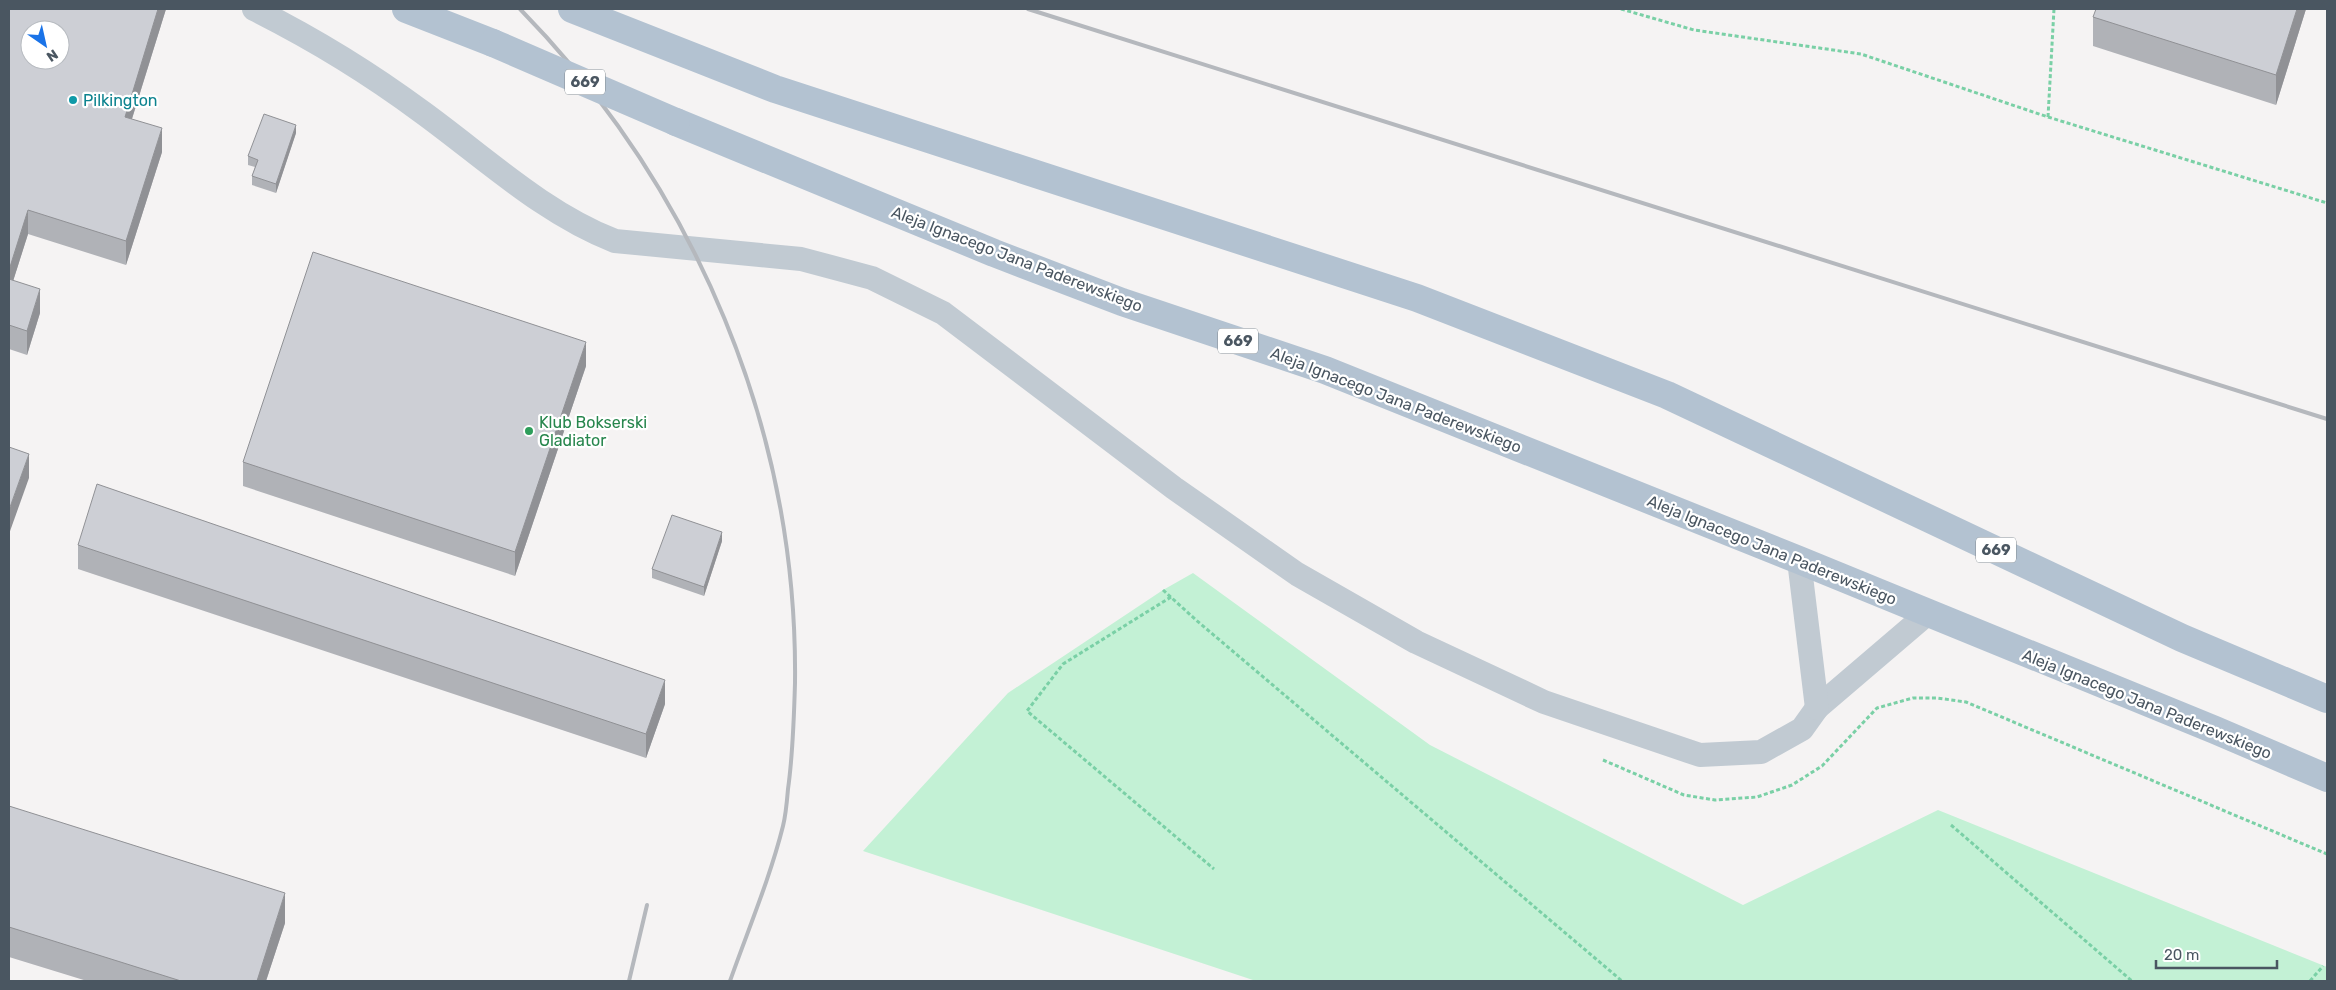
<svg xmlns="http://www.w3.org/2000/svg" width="2336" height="990" viewBox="0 0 2336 990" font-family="Rubik,sans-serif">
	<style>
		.green { fill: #c3f1d5 }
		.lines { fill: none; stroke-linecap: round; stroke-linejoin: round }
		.path { stroke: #7ad0a6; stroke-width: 3; stroke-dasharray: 4 2.5; stroke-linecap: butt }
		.lane { stroke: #c1cad2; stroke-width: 24 }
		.primary { stroke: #b3c2d1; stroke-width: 28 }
		.rail { stroke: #b5b8bd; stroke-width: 4 }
		.primary-bridge { stroke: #b3c2d1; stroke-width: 28 }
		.wall { fill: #b0b2b7 }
		.shaded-wall { fill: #909195 }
		.building { fill: #cdcfd5; stroke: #909195; fill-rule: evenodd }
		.culture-dot { fill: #0f9aa8; stroke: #fff; stroke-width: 2 }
		.leisure-dot { fill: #2e9e5b; stroke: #fff; stroke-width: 2 }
		.labels { text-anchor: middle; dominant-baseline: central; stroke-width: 4.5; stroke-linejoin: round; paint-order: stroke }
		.shield { fill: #fff; stroke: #808990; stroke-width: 1 }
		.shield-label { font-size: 15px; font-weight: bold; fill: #4a5661 }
		.culture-label { font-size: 16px; fill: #0d838f; stroke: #fff; text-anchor: start }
		.street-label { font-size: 16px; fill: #4a5661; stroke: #fff }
		.leisure-label { font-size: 16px; fill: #27864d; stroke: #fff; text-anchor: start }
	</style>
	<rect width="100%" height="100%" fill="#f5f3f3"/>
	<polygon class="green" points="1193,573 1430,745 1743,905 1938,810 2327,967 2327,981 1256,981 863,851 1008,693 1163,590"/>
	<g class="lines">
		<g class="path">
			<polyline points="1621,9 1694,30 1861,54 2048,117 2327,203"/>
			<polyline points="2048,117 2054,9"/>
			<polyline points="1163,590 1196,620 1622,981"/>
			<polyline points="1171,597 1063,664 1027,711 1214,869"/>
			<polyline points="1603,760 1684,795 1715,800 1757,797 1792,785 1822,766 1877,708 1913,698 1937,698 1966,702 2327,854"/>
			<polyline points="1951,825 2132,981"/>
			<polyline points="2310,981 2323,966"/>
		</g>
		<g class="lane">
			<path d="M254,9C314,39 368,72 422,112C484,157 543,213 615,241L801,259L872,278L943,313L1174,488L1297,574L1416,642L1544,702L1700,755L1761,752L1802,729L1817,708L1927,614"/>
			<polyline points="1799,560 1817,708"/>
		</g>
		<g class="primary">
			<polyline points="406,9 493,43"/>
			<polyline points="572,9 775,89 1417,298 1667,395 2182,638 2327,699"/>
			<polyline points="676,122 994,253 1122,302 1325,370 1799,560 2215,730 2327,778"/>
		</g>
		<g class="rail">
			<path d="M520,9C696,189 798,431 795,683C794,719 793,754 788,789C787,801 786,814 783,826C770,878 748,930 730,981"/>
			<polyline points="1028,9 2327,419"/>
			<polyline points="629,981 647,905"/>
		</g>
		<polyline class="primary-bridge" points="493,43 676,122"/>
	</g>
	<g class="wall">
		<polygon points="9,9 166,9 132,119 162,152 126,265 28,234 13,281 40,313 27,355 9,349"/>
		<polygon points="2306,9 2276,105 2093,46 2093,17"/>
		<polygon points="296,133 276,193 252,185 252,176 255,167 248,165 248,156"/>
		<polygon points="586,366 515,576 243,486 243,462"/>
		<polygon points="722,541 704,596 652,578 652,569"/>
		<polygon points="78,545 665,704 646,758 78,569"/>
		<polygon points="9,806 285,923 266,981 87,981 9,957"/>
	</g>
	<g class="shaded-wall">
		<polygon points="158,9 166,9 125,141 125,117"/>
		<polygon points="2297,9 2306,9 2276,105 2276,75"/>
		<polygon points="296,125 296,133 276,193 276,184"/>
		<polygon points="162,128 162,152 126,265 126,241"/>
		<polygon points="28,210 28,234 9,294 9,270"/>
		<polygon points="40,289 40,313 27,355 27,331"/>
		<polygon points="586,342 586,366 515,576 515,552"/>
		<polygon points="29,454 29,478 9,534 9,510"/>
		<polygon points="722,532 722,541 704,596 704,587"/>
		<polygon points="665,680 665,704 646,758 646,734"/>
		<polygon points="285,893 285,923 266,981 257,981"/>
	</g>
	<g class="building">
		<path d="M9,9H158L125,117L162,128L126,241L28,210L9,270ZM30,30H60V60H30Z"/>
		<polygon points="2096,9 2297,9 2276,75 2093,17"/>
		<polygon points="264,114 296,125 276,184 252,176 258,160 248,156"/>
		<polygon points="313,252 586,342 515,552 243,462"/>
		<polygon points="9,279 40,289 27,331 9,325"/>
		<polygon points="9,447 29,454 9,510"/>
		<polygon points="97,484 665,680 646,734 78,545"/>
		<polygon points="672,515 722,532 704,587 652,569"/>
		<polygon points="9,806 285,893 257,981 181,981 9,927"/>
	</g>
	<circle class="culture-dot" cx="73" cy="100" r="5"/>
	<circle class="leisure-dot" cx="529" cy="431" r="5"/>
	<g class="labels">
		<g class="shield">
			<rect x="565" y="69.5" width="40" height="25" rx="4"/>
			<rect x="1218" y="328.5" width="40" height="25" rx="4"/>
			<rect x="1976" y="537.5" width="40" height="25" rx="4"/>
		</g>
		<g class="shield-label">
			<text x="585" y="82">669</text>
			<text x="1238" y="341">669</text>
			<text x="1996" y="550">669</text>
		</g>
		<g class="culture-label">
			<text x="83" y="100">Pilkington</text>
		</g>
		<g class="street-label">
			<text transform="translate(1017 259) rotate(21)">Aleja Ignacego Jana Paderewskiego</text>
			<text transform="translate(1396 400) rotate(21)">Aleja Ignacego Jana Paderewskiego</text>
			<text transform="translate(1772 550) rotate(22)">Aleja Ignacego Jana Paderewskiego</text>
			<text transform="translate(2147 704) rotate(22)">Aleja Ignacego Jana Paderewskiego</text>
		</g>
		<g class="leisure-label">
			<text x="539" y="422">Klub Bokserski<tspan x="539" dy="18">Gladiator</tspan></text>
		</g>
	</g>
	<rect width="2336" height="990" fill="none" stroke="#4a5661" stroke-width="20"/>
	<g transform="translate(45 45) rotate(146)"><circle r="24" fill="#ffffff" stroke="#b7bbc0"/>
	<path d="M0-4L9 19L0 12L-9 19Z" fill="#1a73e8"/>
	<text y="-8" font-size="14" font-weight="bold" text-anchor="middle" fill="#4a5661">N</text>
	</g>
	<path d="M2156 960v8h121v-8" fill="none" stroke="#4a5661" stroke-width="2.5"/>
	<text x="2164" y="960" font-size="15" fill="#4a5661" stroke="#ffffff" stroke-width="4" paint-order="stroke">20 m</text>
</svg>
